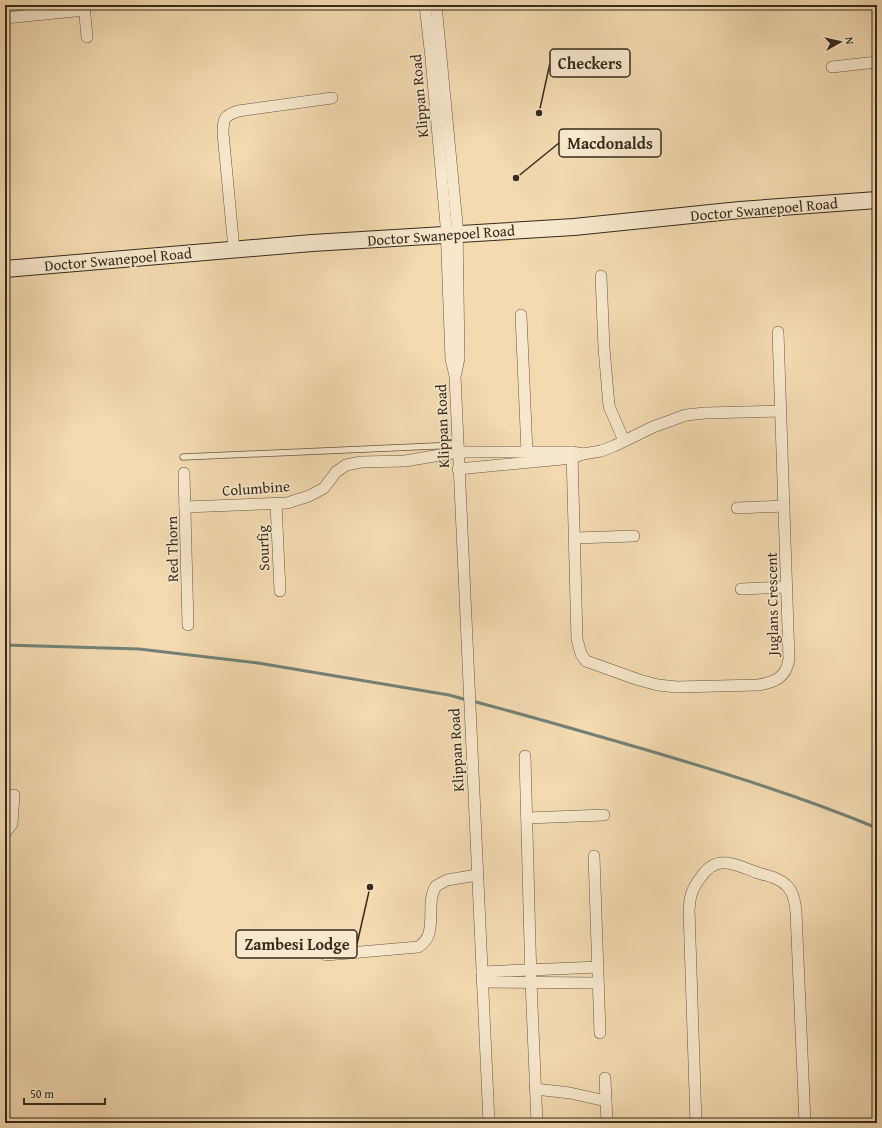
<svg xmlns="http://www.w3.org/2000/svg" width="882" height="1128" viewBox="0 0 882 1128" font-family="'Gentium Book Plus',serif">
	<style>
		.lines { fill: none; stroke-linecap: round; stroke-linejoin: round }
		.stream { stroke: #738175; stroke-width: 3 }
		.service-casing { stroke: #665741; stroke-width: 7 }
		.minor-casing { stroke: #665741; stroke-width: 12 }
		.secondary-casing { stroke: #372b1c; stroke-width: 18 }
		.service { stroke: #f7e7cc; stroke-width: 5.5 }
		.minor { stroke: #f7e7cc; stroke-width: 11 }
		.secondary { stroke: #f7e7cc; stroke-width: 16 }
		.labels { text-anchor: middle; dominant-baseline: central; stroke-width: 3; stroke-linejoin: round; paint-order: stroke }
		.street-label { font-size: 15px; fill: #372b1c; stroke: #f7e7cc }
		.leader { fill: none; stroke: #372b1c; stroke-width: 1.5 }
		.callout-dot { fill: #372b1c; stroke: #f7e7cc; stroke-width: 1.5 }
		.callout { fill: #f7e7cc; stroke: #372b1c; stroke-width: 1.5 }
		.callout-label { font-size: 16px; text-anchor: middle; font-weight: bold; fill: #372b1c }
	</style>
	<rect width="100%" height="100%" fill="#f3dab1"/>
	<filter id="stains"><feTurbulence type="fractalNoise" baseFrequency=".005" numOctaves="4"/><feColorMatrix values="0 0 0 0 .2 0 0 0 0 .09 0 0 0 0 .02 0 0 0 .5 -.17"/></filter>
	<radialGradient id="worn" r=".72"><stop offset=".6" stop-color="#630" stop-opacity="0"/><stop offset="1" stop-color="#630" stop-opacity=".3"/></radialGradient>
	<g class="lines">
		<g class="stream">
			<polyline points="5,645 139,649 258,663 449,695 467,700"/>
			<path d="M472,701C526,715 580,731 633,746C715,770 798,795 877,828"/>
		</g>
		<g class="service-casing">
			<polyline id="service" points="183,457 458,445"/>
		</g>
		<g class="minor-casing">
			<g id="minor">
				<polyline points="29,5 29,15"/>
				<polyline points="84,5 87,37"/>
				<polyline points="425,5 431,58 446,225 451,359 455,376 489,1123"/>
				<polyline points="436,5 457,224 459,358 456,373"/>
				<polyline points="5,18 85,10"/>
				<polyline points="832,67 877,62"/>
				<path d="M234,249L223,133C223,118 224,116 238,111L332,98"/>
				<polyline points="601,276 604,348 609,406 624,441"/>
				<polyline points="521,315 527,452"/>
				<path d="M572,452L577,639L581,654L586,661L639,680L658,685L677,687L758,685C775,682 786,678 789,659L778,332"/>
				<polyline points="458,469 573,458 583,454 601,451 614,446 653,427 686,415 705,413 781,411"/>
				<polyline points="184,473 188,625"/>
				<polyline points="276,503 280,591"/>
				<polyline points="185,507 287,503 309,496 324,488 336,472 346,465 361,462 405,461 458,452 572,452 583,454"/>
				<polyline points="737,508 784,506"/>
				<polyline points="575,538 634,536"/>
				<polyline points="741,589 787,587"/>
				<polyline points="525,756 531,981 537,1123"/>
				<polyline points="527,818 604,815"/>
				<polyline points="5,833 12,824 14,795"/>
				<polyline points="594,856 600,1033"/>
				<path d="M326,955L418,947C440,935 424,904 436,886L447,880L477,875"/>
				<polyline points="482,972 598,967"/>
				<polyline points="482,982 598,983"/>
				<polyline points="605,1078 607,1123"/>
				<polyline points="535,1089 570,1093 606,1101"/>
				<path d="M696,1123L689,910C690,895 692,889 701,877C717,853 736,865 758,873C768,876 780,878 788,887C794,894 795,903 796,912L805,1123"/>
			</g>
		</g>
		<g class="secondary-casing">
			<polyline id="secondary" points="5,269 312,243 574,227 740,210 877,200"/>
		</g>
		<use href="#service" class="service"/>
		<use href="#minor" class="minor"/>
		<use href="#secondary" class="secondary"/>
	</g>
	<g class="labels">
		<g class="street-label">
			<text transform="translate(419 96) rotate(-95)">Klippan Road</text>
			<text transform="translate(764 209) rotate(-5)">Doctor Swanepoel Road</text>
			<text transform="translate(441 235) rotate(-4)">Doctor Swanepoel Road</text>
			<text transform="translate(118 259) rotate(-5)">Doctor Swanepoel Road</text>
			<text transform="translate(442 426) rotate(-92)">Klippan Road</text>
			<text transform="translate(256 488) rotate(-4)">Columbine</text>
			<text transform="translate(263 548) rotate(-92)">Sourfig</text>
			<text transform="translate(172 549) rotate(-91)">Red Thorn</text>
			<text transform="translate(772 604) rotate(-91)">Juglans Crescent</text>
			<text transform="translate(456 750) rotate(-93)">Klippan Road</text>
		</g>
	</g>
	<path class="leader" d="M539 113L550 63M516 178L559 143M370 887L357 944"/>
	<g class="callout-dot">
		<circle cx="539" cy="113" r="4"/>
		<circle cx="516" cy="178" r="4"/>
		<circle cx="370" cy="887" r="4"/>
	</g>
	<g class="callout">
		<rect x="550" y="49" width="80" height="28" rx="4"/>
		<rect x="559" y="129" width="102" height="28" rx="4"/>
		<rect x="236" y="930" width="121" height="28" rx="4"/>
	</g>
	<g class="callout-label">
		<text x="590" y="69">Checkers</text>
		<text x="610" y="149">Macdonalds</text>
		<text x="297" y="950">Zambesi Lodge</text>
	</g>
	<rect width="882" height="1128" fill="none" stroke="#f3dab1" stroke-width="20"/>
	<rect x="6" y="6" width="870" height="1116" fill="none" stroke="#372b1c" stroke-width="2"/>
	<rect x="10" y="10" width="862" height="1108" fill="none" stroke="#372b1c"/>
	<g transform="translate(840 42) rotate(82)" stroke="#f7e7cc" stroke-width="3" paint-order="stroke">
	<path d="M0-3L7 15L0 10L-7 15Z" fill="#372b1c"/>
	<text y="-6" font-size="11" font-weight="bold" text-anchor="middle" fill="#372b1c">N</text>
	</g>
	<path d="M24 1098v6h81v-6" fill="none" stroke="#372b1c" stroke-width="2"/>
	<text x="30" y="1098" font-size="12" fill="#372b1c" stroke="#f7e7cc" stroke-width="3" paint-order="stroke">50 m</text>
	<rect width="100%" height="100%" filter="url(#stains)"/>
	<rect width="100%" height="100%" fill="url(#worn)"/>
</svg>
